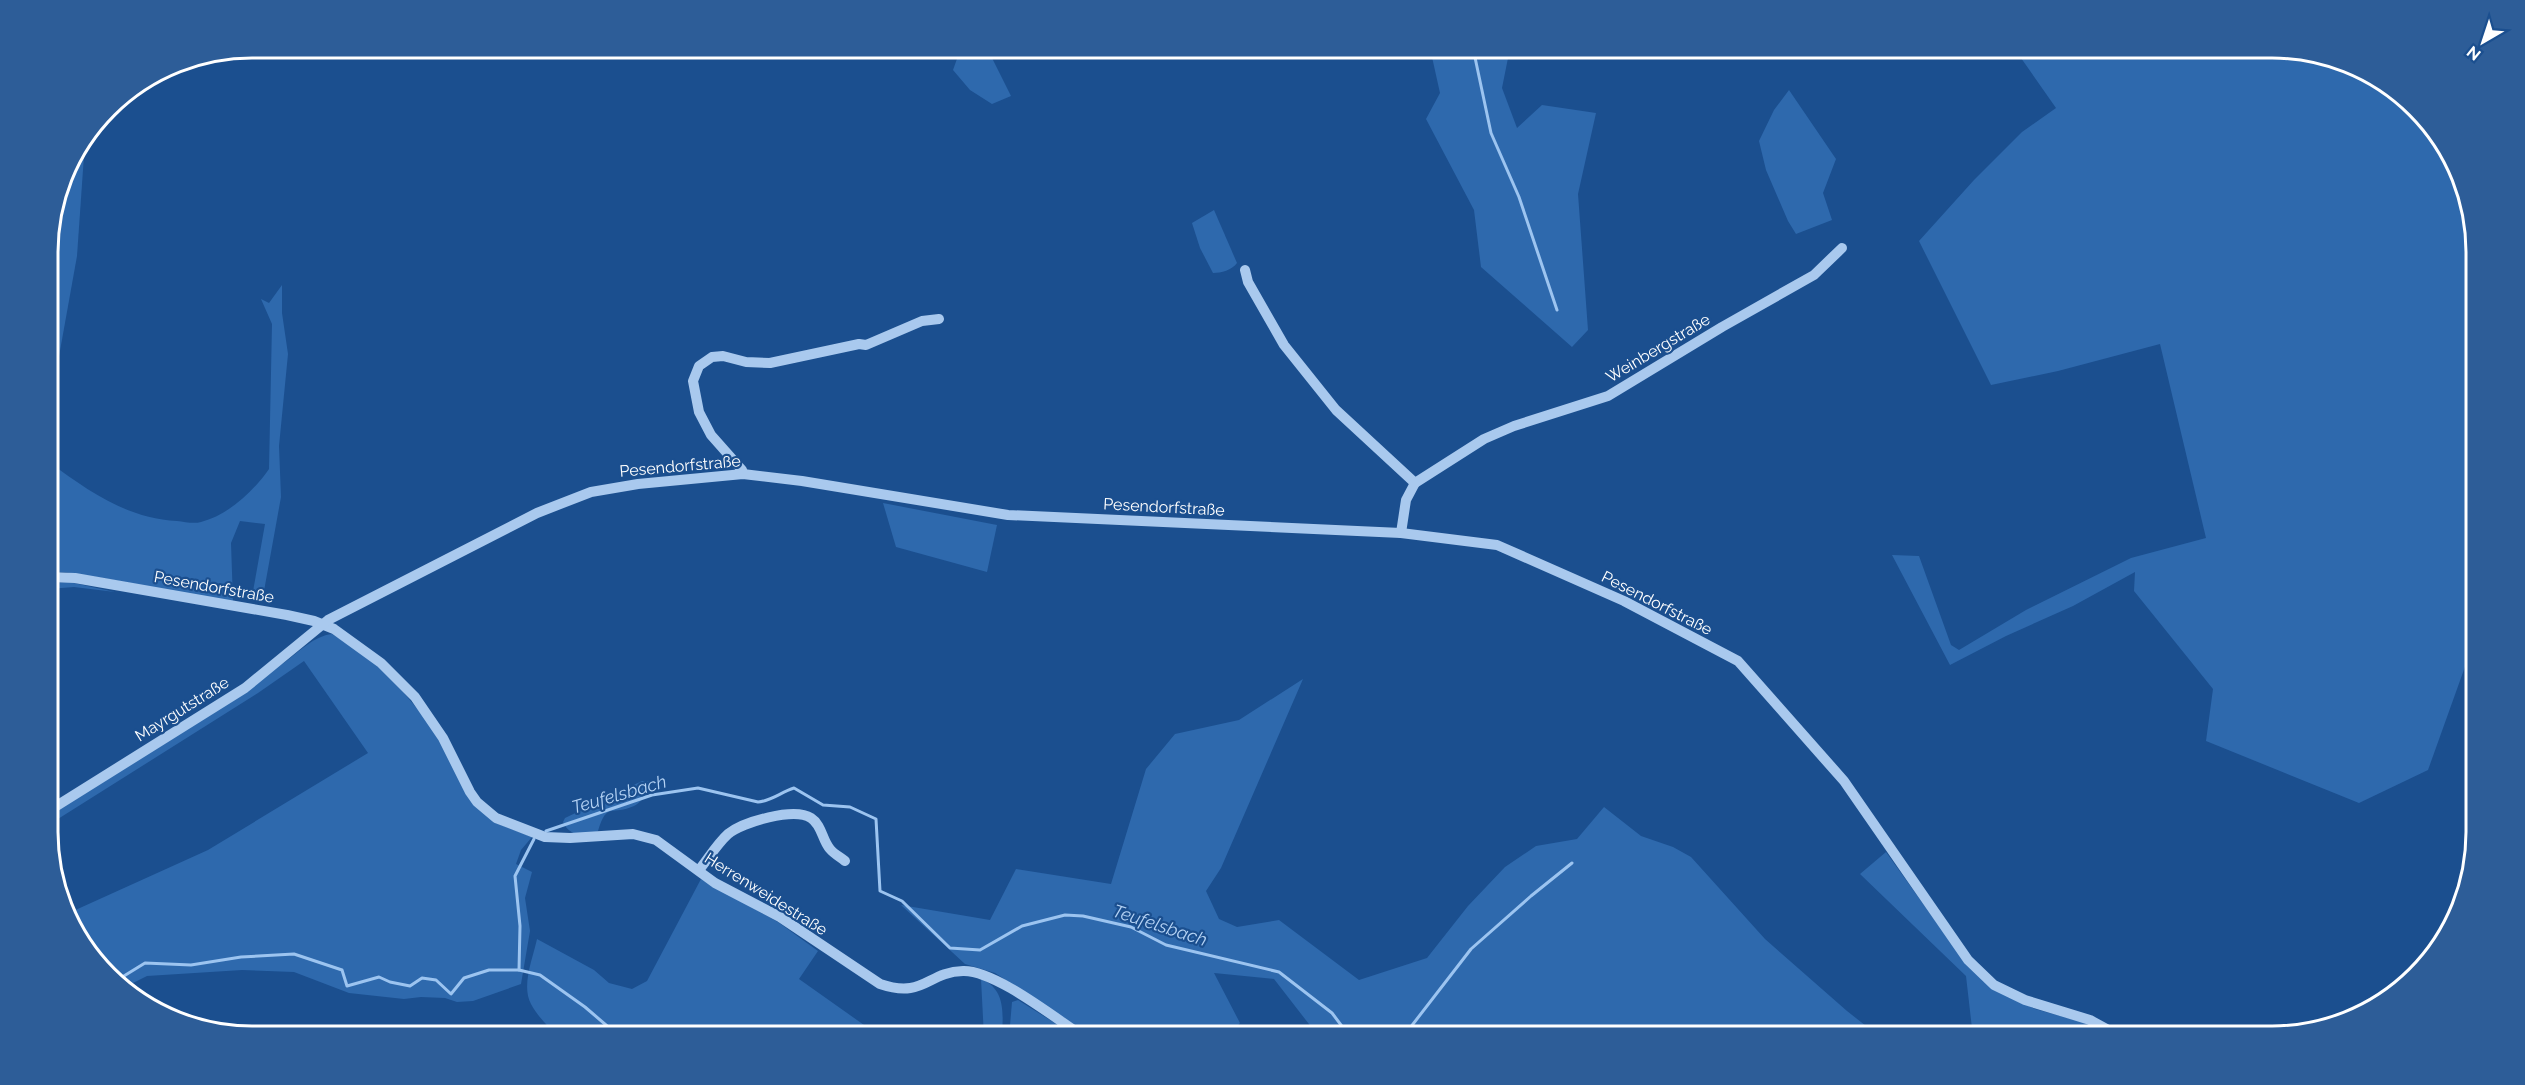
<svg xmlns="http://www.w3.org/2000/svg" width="2525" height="1085" viewBox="0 0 2525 1085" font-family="Raleway,sans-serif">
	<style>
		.green { fill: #2e69ad }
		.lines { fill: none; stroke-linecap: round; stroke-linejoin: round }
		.stream { stroke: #9cc4f0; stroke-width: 3 }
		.minor { stroke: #a9c9ee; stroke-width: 10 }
		.labels { text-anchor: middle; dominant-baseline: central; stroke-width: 4.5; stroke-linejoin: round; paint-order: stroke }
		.street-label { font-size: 16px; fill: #fff; stroke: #1b4f8f }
		.water-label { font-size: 18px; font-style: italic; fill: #b5d3f5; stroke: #1b4f8f }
		.rim { fill: none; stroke: #fff; stroke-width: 3 }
	</style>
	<rect width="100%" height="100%" fill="#1b4f8f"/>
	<g class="green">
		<polygon points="953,48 987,48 1011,96 992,104 970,90 953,70 958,56"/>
		<polygon points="1430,48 1510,48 1502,88 1517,128 1542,105 1596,113 1578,194 1588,330 1572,347 1481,267 1474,210 1426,119 1440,93"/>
		<polygon points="2014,48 2273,48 2351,63 2435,128 2475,226 2476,636 2428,770 2359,803 2206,741 2213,689 2134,591 2135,572 2073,606 2006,636 1950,665 1892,555 1919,556 1951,645 1959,650 2026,610 2131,558 2206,538 2160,344 2058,371 1991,385 1919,241 1974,180 2022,132 2056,108"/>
		<polygon points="1789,90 1836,159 1823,193 1832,220 1796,234 1788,221 1766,170 1759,141 1774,110"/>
		<polygon points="85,141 77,256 49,412 48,238 69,162"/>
		<path d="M1214,210L1237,263C1232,270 1221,273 1213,273L1200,248L1192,223Z"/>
		<path d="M282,285V313L288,354L279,446L281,497L262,602L252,597L265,524L240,521L231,543L233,602L108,579L65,572H49V462C90,492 126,518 177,521C185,522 194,524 201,522C228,515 253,492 269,469L272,324L261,299L269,303Z"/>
		<polygon points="883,503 997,525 987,572 896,547"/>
		<polygon points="69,582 115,592 74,587 49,589 49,583"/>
		<path d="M332,634L370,658L404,693L425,718L493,822L532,837L521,850L516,864L532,872L525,898L530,931L521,984L473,1001L457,1002L445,998L421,997L404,999L349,993L294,972L242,970L147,976L127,986L90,957L71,912L208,850L368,753L304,661L258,693L50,824V814L285,662C300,651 314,636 332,634Z"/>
		<polygon points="1303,679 1221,868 1206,891 1219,919 1237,927 1279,920 1359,980 1427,958 1468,906 1505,867 1536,846 1577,839 1604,807 1641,836 1673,847 1691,857 1765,939 1847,1011 1880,1037 1319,1037 1274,979 1214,973 1240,1023 1228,1037 1093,1037 995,973 965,964 901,905 990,920 1016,869 1111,884 1146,769 1175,734 1239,720"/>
		<path d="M642,781H649L651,790C646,795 640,803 634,806C612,816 607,801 598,831C585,838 569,836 563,822L565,818Z"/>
		<polygon points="1886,852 1964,961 1989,986 2035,1009 2086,1023 2112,1037 1973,1037 1966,976 1860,874"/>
		<path d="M701,879L778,922L818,951L799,979L881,1037H558C549,1027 537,1016 531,1004C521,986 533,958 537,939L594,970L609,983L632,989L647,981Z"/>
		<path d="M981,979C1006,989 1003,1014 1002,1037H984Z"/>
		<polygon points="1018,1000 1077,1037 1009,1037 1012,1002"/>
	</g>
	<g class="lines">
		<g class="stream">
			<polyline points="1473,48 1491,133 1519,197 1557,310"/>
			<path d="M546,831L652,795L698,788L758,802C772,801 781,792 794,788L823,805L850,807L876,819L880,891L902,901L950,948L980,950L1022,926L1065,915L1083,916L1131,927L1166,945L1279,972L1332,1013L1350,1037"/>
			<polyline points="519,970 520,926 515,876 534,839"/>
			<polyline points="119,979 145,963 191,965 241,957 294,954 342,970 347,986 379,977 390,982 410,986 422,978 436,980 451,994 464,978 489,970 519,970 540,975 585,1007 620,1037"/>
			<polyline points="1403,1037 1471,949 1531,896 1572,863"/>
		</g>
		<g class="minor">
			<polyline points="1245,270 1248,282 1284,345 1336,410 1415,483"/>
			<polyline points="743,474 742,470 711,435 699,412 693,381 699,366 712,357 723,356 746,362 770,363 859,344 866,345 922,321 939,319"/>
			<polyline points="1401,533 1406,500 1415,483 1484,439 1514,426 1608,396 1722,327 1814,275 1842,248"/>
			<path d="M49,577L75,578L287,615L314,621L334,629L381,663L415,697L443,738L470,792L477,802L496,818L545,837L570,838L633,834L656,840L715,883L780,917L880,984C924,999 927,972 963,971C995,970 1056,1019 1084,1037"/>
			<polyline points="50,810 245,688 328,620 537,513 591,492 638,484 743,474 802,481 1008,515 1401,533 1497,545 1624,601 1738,661 1844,781 1968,960 1994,985 2025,1000 2090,1020 2121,1037"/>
			<path d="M699,870C708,859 717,844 728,834C743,822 794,807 811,818C822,825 822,840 830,849C834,854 840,857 845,861"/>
		</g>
	</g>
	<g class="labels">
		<g class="street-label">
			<text transform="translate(1658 348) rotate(-31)">Weinbergstraße</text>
			<text transform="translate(680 466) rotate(-5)">Pesendorfstraße</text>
			<text transform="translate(1164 507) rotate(3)">Pesendorfstraße</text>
			<text transform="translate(214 587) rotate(10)">Pesendorfstraße</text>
			<text transform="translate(1657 603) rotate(27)">Pesendorfstraße</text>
			<text transform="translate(182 709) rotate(-32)">Mayrgutstraße</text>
			<text transform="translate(766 894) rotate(32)">Herrenweidestraße</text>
		</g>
		<g class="water-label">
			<text transform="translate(619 794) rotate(-16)">Teufelsbach</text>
			<text transform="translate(1160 925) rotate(18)">Teufelsbach</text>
		</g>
	</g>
	<path d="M0 0H2525V1085H0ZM252 58H2272A194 194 0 0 1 2466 252V832A194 194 0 0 1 2272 1026H252A194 194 0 0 1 58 832V252A194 194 0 0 1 252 58Z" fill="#2d5d98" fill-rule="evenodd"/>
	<path class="rim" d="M252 58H2272A194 194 0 0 1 2466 252V832A194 194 0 0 1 2272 1026H252A194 194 0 0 1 58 832V252A194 194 0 0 1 252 58Z"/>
	<g transform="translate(2483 42) rotate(219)" stroke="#1b4f8f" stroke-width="4.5" paint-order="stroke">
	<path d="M0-4.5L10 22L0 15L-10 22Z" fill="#ffffff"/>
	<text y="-9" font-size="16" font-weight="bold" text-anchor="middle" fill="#ffffff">N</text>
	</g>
</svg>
